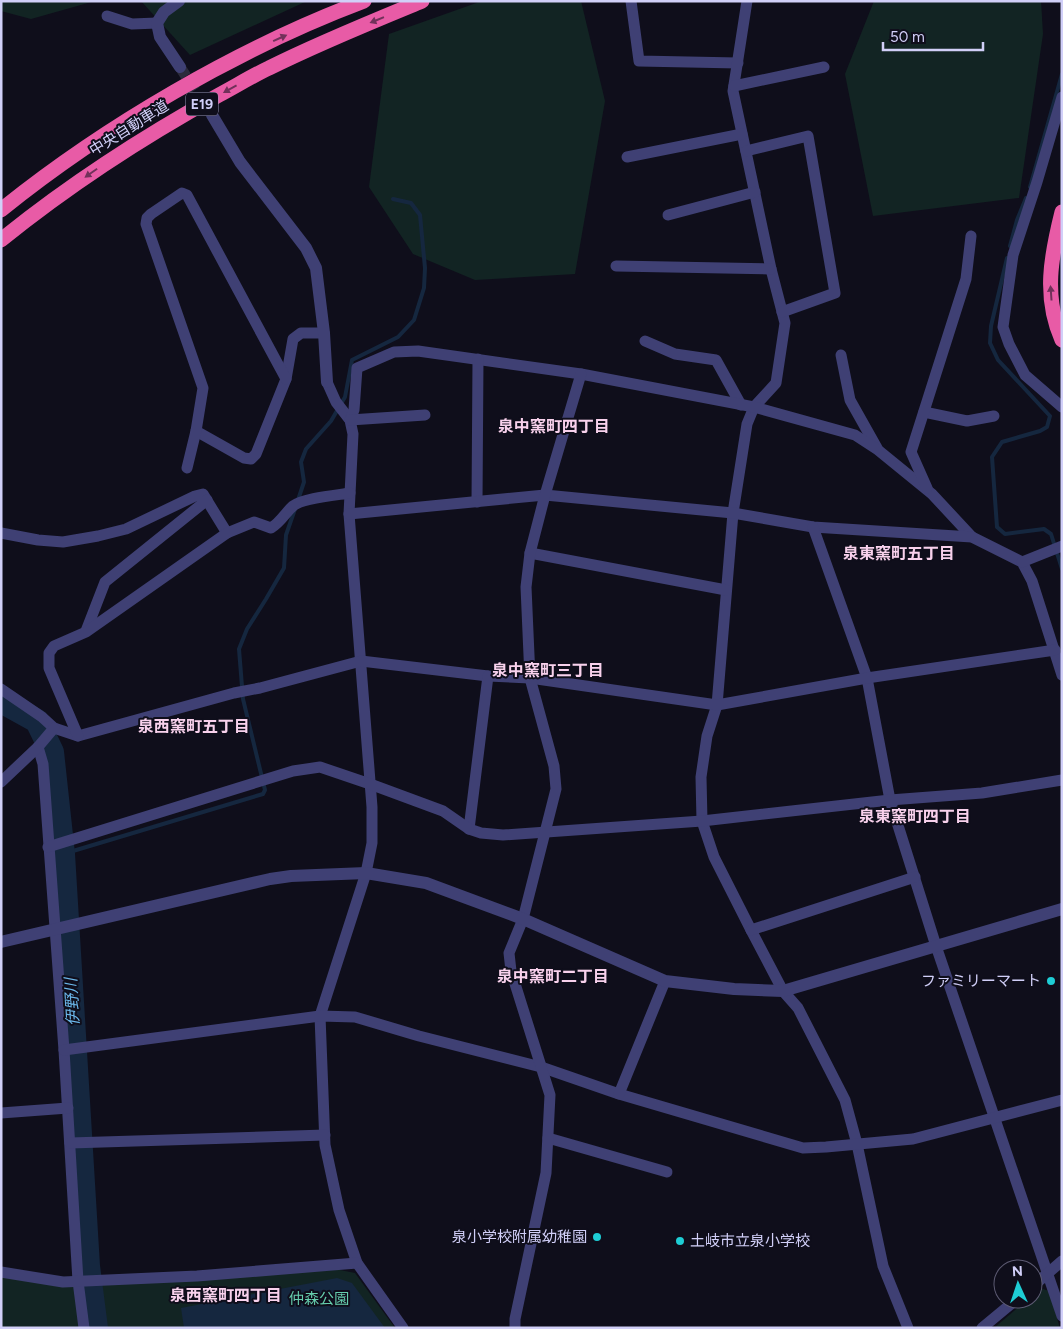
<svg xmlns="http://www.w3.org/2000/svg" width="1063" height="1329" viewBox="0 0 1063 1329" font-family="Figtree,'Noto Sans JP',sans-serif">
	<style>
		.green { fill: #122423 }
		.water { fill: #15273f }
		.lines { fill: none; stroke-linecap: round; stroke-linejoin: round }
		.stream { stroke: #15273f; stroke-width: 4 }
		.river { stroke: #15273f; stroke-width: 24 }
		.minor-tunnel { stroke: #2c2b3c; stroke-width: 11; stroke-dasharray: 11 5.5; stroke-linecap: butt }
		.minor { stroke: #3f4074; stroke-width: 11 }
		.tertiary { stroke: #3f4074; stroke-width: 12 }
		.motorway { stroke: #e85ba6; stroke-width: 15 }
		.oneway { fill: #71315a }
		.poi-dot { fill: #1ecdd5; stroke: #0f0e1b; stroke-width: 2 }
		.labels { text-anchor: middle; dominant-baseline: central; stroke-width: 4; stroke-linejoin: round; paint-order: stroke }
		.shield { fill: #0f0e1b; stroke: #9795b6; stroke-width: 1 }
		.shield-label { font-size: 14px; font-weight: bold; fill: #d1cff8 }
		.street-label { font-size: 15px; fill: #d1cff8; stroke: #0f0e1b }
		.poi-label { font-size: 15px; fill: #d1cff8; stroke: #0f0e1b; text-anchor: end }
		.park-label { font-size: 15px; fill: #66cdad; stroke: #0f0e1b }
		.neighbourhood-label { font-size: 16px; font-weight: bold; fill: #f8d1ec; stroke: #0f0e1b }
		.water-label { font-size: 16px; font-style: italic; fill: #6bb7ea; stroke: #0f0e1b }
	</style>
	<rect width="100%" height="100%" fill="#0f0e1b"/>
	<g class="green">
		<polygon points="1,1 95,1 31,19 1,11"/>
		<polygon points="141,1 307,1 190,55"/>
		<polygon points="482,1 581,1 605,101 575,274 475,280 413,254 369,187 389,34"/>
		<polygon points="874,1 1041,1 1043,34 1019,198 873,216 845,74"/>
		<polygon points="335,1269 355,1273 395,1328 1,1328 1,1276 66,1287"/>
		<polygon points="1040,1288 1049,1291 1060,1328 994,1328 1028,1299 1033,1299 1033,1294"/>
	</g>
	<polygon class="water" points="337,1278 352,1283 385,1328 184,1328 181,1308"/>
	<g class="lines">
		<g class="stream">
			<polyline points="1030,187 1062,74"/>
			<polyline points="1010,246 1017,220 1026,198"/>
			<polyline points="1007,258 991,326 990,343 998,360 1050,416 1047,427 1040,431 1002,442 992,457 997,527 1005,534 1044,529 1051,534 1062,569"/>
			<polyline points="298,500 304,482 301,462 306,449 331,421 345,397 352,360 398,337 414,320 424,288 425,268 420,215 411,203 393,199"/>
			<polyline points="63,854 263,794 265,790 243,699 239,649 247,629 266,599 284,568 286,535 295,509"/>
		</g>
		<polyline class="river" points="1,701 37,721 52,752 63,854 88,1266 96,1328"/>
		<polyline class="minor-tunnel" points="180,67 208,110"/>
		<g class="minor">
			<polyline points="631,1 639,61 738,63"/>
			<polyline points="747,1 733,91 771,269 785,323 776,383 754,407 747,424 733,513 717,705 707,736 701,777 702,821 714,857 751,930 783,991 798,1008 845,1100 857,1144 883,1266 908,1328"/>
			<polyline points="107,16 132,24 157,23"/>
			<polyline points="734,86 824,67"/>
			<polyline points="1062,97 1037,182 1013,255 1003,327 1009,344 1025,375 1062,407"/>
			<polyline points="746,151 808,136 835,293 782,312"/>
			<polyline points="627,157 742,134"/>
			<polyline points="668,215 755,192"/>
			<polyline points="616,266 771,269"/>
			<polyline points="645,341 675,354 716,360 741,405"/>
			<polyline points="841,355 850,400 877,448"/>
			<polyline points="327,382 336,402 350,420 353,434 349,514 372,807 372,843 366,873 320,1016 325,1145 339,1210 357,1263 403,1328"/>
			<polyline points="924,412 967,421 994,416"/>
			<polyline points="350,420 354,410 357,368 394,352 418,351 581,374 754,407 855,435 878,450 932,494 972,537"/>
			<polyline points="350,420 425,415"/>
			<polyline points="196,431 244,458 251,459 256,454 286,379 293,339 301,333 324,333"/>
			<polyline points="187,468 196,431 203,388 146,224 147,218 151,214 182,193 187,195 286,379"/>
			<polyline points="927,488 911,452 966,279 971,236"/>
			<polyline points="477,502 478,359"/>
			<polyline points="349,514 545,495 733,513 813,527 972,537 1022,562 1032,581 1062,675"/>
			<polyline points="813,527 867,678 890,800 936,946 1062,1316"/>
			<polyline points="1,533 38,540 63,542 98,536 126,529 195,496 203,494 227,533"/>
			<polyline points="530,553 726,590"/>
			<polyline points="1022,562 1062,546"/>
			<polyline points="86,631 105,582 207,500"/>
			<polyline points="1,689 42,717 54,728 78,736 234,693 260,688 361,661 488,676 530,678 717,705 867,678 1055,650"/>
			<path d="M78,736L49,668V653L54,646L86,632L227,533L254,522L271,528C281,522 285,513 293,506C302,498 338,495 350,493"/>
			<polyline points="38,747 43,764 64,1050 78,1281 84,1328"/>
			<polyline points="1,782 38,747 54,728"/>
			<polyline points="469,829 488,676"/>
			<polyline points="48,847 293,771 320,767 370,784 443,811 469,829 481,833 503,835 702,821 890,800 982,793 1062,780"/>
			<polyline points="751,930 915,877"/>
			<polyline points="64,1050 320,1016 355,1017 419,1036 541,1067 619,1094 803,1148 826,1147 913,1139 1062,1100"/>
			<polyline points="619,1094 665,981"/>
			<polyline points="1,1113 68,1108"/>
			<polyline points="548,1138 667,1172"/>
			<polyline points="70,1143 325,1135"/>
			<polyline points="1,1272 63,1282 197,1276 357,1263"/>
			<polyline points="1033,1286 1062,1261"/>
			<polyline points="515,1328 515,1319 546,1173 550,1095 511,971 509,953 523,919 556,789 554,766 530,678 526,587 530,553 545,495 581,374"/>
			<polyline points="982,1328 1017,1299"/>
		</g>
		<g class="tertiary">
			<polyline points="179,1 164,12 157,23 160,37 180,67"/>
			<polyline points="212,115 240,162 306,248 316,268 324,333 327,382"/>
			<polyline points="1,942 270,879 291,876 366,873 426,883 523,919 665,981 734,989 783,991 1062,909"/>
		</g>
		<g class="motorway">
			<path d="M1,210C105,126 239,48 364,1"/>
			<path d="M1062,212C1051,256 1043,297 1062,340"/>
			<path d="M1,240C69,185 143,137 219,95C236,86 252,76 269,68C319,43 371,22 422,1"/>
		</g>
	</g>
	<defs><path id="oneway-solid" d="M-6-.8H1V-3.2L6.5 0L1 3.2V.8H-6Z" transform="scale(1.25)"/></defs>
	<g class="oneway">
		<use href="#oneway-solid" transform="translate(377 20) rotate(158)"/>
		<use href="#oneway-solid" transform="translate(280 38) rotate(-24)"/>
		<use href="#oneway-solid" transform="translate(230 89) rotate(151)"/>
		<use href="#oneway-solid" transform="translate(91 173) rotate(145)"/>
		<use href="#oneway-solid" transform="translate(1051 293) rotate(-94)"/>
	</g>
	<g class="poi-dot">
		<circle cx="1051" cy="981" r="5"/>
		<circle cx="597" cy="1237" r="5"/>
		<circle cx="680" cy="1241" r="5"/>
	</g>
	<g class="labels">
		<rect class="shield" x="186" y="92.5" width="32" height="23" rx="4"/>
		<g class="shield-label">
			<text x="202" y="104">E19</text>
		</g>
		<g class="street-label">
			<text transform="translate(129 128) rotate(-32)">中央自動車道</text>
		</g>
		<g class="poi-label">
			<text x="1041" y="981">ファミリーマート</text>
			<text x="587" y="1237">泉小学校附属幼稚園</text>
			<text x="690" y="1241" text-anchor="start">土岐市立泉小学校</text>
		</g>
		<g class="park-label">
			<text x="319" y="1299">仲森公園</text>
		</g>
		<g class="neighbourhood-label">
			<text x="554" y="426">泉中窯町四丁目</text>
			<text x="899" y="553">泉東窯町五丁目</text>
			<text x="548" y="670">泉中窯町三丁目</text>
			<text x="194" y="726">泉西窯町五丁目</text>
			<text x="915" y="816">泉東窯町四丁目</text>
			<text x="553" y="976">泉中窯町二丁目</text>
			<text x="226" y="1295">泉西窯町四丁目</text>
		</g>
		<g class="water-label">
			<text transform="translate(72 1002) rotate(-93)">伊野川</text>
		</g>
	</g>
	<rect width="1063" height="1329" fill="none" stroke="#d1cff8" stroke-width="5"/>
	<g transform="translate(1018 1284) rotate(357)"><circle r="24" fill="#0f0e1b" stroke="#5d5b73"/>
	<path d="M0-4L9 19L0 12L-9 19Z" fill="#1ecdd5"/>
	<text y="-8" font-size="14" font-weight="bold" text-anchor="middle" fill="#d1cff8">N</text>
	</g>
	<path d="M883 42v8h100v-8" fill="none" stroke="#d1cff8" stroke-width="2.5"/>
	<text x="890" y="42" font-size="15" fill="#d1cff8" stroke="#0f0e1b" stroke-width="4" paint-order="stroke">50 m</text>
</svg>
